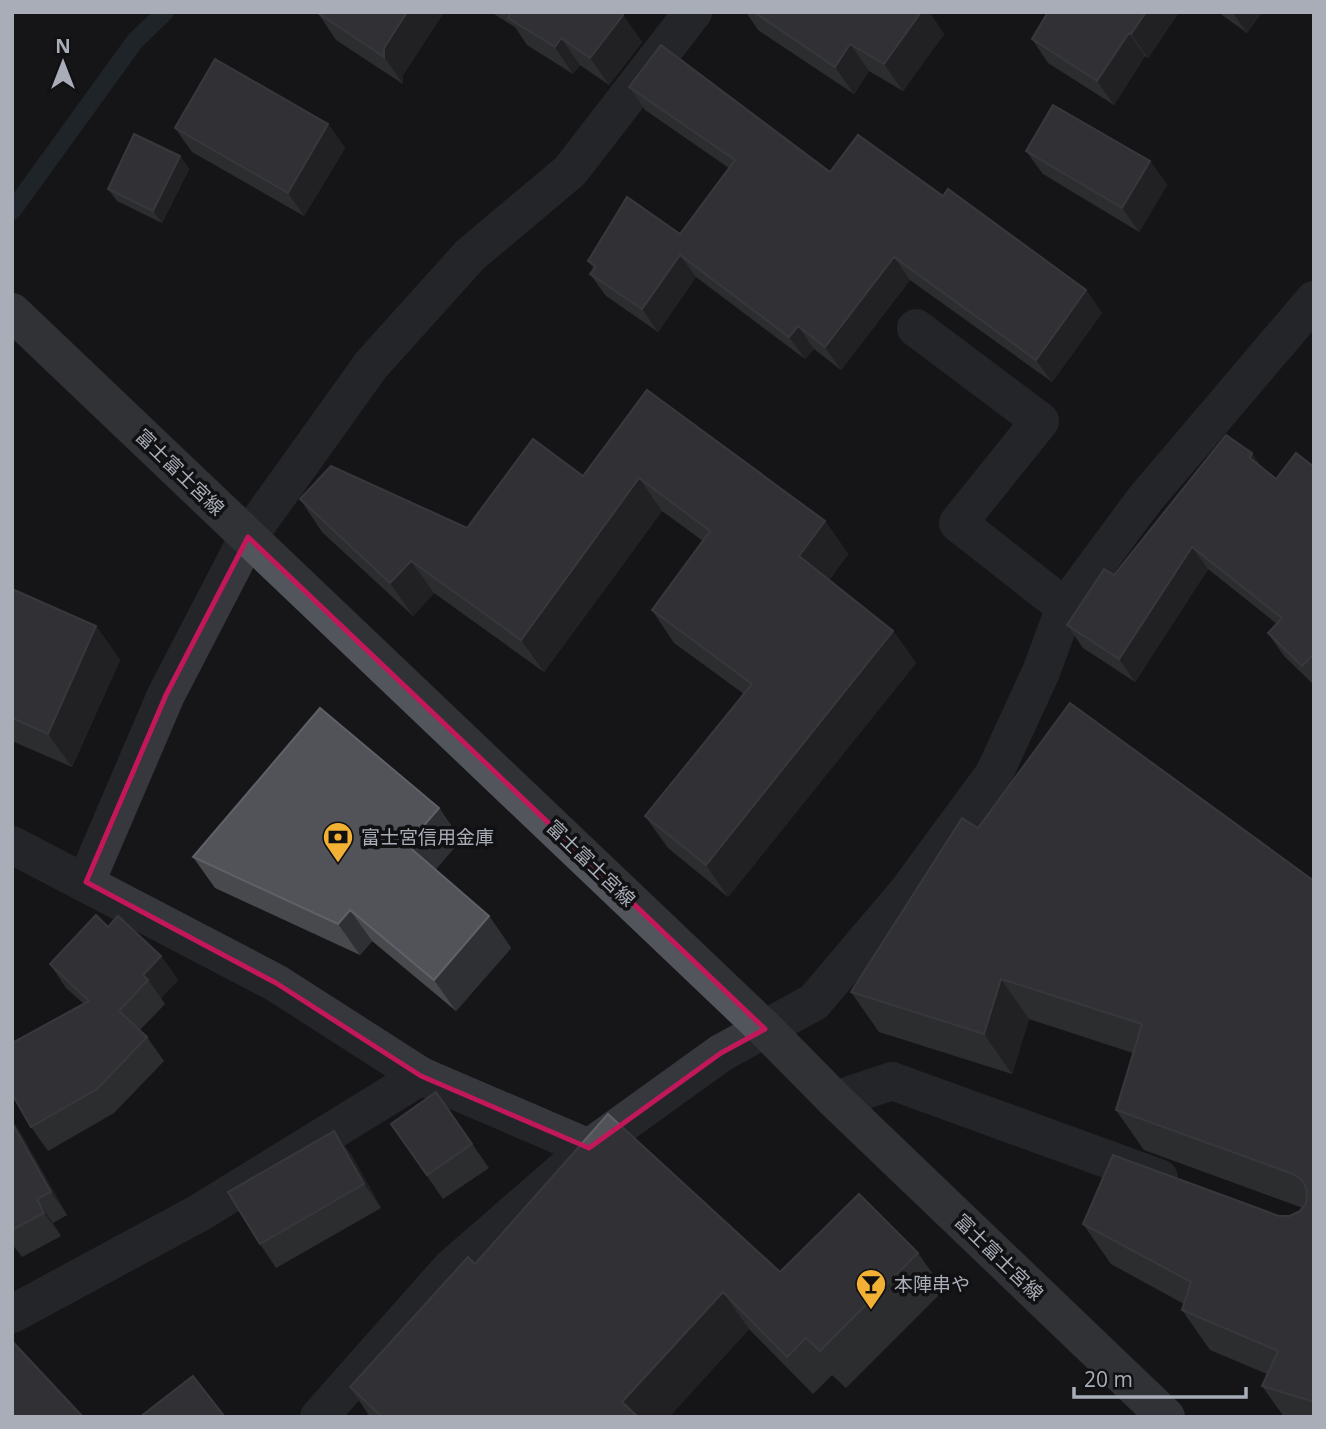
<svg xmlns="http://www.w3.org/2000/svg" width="1326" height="1429" viewBox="0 0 1326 1429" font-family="'Open Sans','Noto Sans JP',sans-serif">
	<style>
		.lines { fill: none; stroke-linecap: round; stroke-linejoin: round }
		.stream { stroke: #2c353c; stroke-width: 18 }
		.minor { stroke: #37383d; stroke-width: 38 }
		.major { stroke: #53555c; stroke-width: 38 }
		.wall { fill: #47494d }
		.shaded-wall { fill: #2f3033 }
		.building { fill: #525359; stroke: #5f6168; stroke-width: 2 }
		.marked { fill: none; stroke: #c2185b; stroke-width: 5; stroke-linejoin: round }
		.labels { text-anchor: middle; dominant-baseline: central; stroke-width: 7; stroke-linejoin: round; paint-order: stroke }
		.street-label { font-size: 19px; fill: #a8adb8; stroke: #111113 }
		.poi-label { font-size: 19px; fill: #a8adb8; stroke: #111113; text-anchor: start }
	</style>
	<rect width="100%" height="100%" fill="#161618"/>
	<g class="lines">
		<polyline class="stream" points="12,211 135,41 165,12"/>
		<g class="minor">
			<polyline points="916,328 1040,421 958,523 1065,607"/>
			<polyline points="12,845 276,983 421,1076"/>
			<polyline points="86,882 166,695 248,537 371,365 470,255 570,171 693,12"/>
			<polyline points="835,1100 892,1081 1159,1178"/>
			<polyline points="12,1314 199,1213 421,1076 589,1148 721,1053 814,1002 908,891 994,774 1041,672 1065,607 1145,499 1314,300"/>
			<polyline points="319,1417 451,1268 582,1154"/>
		</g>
		<polyline class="major" points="12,312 765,1029 835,1100 1166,1417"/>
	</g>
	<g class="wall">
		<polygon points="444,12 403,75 403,84 336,40 318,13"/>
		<polygon points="491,12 620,12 642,42 609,85 580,65 573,74 527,45 515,27"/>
		<polygon points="746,12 929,12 944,34 903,91 869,71 854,94 758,30"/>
		<polygon points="1179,12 1148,58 1145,56 1114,105 1048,63 1032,39"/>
		<polygon points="1218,12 1262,12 1247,33"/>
		<polygon points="629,87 830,172 943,196 1086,290 1102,313 1052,382 910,280 841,370 814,349 805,359 696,277 658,332 606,296 590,274 594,269 588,261 680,234 729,168 645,110"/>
		<polygon points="328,124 345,148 304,216 192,152 175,128"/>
		<polygon points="1026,151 1150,161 1167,185 1139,232 1043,174"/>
		<polygon points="180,156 189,169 162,223 117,201 108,189"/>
		<polygon points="647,390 825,521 848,554 829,580 893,631 916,663 728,897 668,848 645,816 744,694 674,643 652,610 703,541 662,511 544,672 434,593 413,616 322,532 300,499 467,528 583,476"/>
		<polygon points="1314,467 1314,685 1284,656 1268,633 1277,624 1208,569 1135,682 1083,648 1067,625 1114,575 1263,468 1276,479"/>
		<polygon points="12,589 96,626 120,660 72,767 12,741"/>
		<polygon points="439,808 461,840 435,870 489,916 511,948 456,1011 372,941 360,955 215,888 193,857"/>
		<polygon points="978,828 1314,881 1314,1417 1284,1417 1262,1386 1267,1374 1210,1350 1182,1310 1184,1304 1111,1264 1083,1224 1279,1216 1290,1216 1300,1211 1303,1208 1144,1150 1116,1110 1133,1053 1029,1019 1012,1074 879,1032 851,992"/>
		<polygon points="108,927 161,956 178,980 161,998 165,1004 140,1030 147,1037 164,1061 114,1113 48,1151 31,1127 84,1004 66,988 50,964"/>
		<polygon points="436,1092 489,1168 443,1199 391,1124"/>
		<polygon points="12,1120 20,1132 67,1215 53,1223 61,1236 22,1257 12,1244"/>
		<polygon points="351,1154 381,1208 276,1268 260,1244"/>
		<polygon points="918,1253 944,1290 846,1388 832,1375 813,1394 749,1329 669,1417 370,1417 350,1387 475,1264 780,1272"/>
	</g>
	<g class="shaded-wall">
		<polygon points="407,12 444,12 403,75 403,84 384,57 384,48"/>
		<polygon points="921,12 929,12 944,34 903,91 884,64"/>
		<polygon points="1146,12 1179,12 1148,58 1131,34"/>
		<polygon points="1232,12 1262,12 1247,33"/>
		<polygon points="623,15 642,42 609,85 590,58"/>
		<polygon points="1129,33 1145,56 1114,105 1097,81"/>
		<polygon points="561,38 580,65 573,74 555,47"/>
		<polygon points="850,44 869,71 854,94 835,67"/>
		<polygon points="328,124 345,148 304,216 288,193"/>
		<polygon points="180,156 189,169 162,223 153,211"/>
		<polygon points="1150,161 1167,185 1139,232 1122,208"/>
		<polygon points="680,255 696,277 658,332 642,309"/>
		<polygon points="894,257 910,280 841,370 825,347"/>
		<polygon points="1086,290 1102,313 1052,382 1036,360"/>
		<polygon points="798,326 814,349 805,359 789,337"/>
		<polygon points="1252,453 1268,476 1250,458"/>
		<polygon points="639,478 662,511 544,672 521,640"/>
		<polygon points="825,521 848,554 822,589 799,556"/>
		<polygon points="1192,547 1208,569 1135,682 1119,659"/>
		<polygon points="411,561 434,593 413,616 390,583"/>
		<polygon points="96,626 120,660 72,767 48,734"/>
		<polygon points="893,631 916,663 728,897 706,865"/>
		<polygon points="439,808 461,840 429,877 407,845"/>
		<polygon points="350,910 372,941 360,955 338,924"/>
		<polygon points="489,916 511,948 456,1011 434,980"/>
		<polygon points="161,956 178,980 161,998 148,980 143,975"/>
		<polygon points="1001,979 1029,1019 1012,1074 984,1034"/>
		<polygon points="12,1120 20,1132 67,1215 51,1192 12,1123"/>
		<polygon points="334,1131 351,1154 381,1208 364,1184"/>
		<polygon points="37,1199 53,1223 61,1236 44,1213"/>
		<polygon points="723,1292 749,1329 669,1417 633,1417 622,1402"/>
	</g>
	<g class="building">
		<polygon points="318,12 407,12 384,48 384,57 318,13"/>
		<polygon points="511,12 620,12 623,15 590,58 561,38 555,47 508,18"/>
		<polygon points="754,12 921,12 884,64 850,44 835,67"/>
		<polygon points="1048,12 1146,12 1131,34 1129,33 1097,81 1032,39"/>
		<polygon points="661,45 830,172 858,135 943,196 948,189 1086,290 1036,360 894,257 825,347 798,326 789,337 680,255 642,309 590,274 596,266 588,261 627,197 680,234 735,160 629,87"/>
		<polygon points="215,59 328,124 288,193 175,128"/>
		<polygon points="1053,105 1150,161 1122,208 1026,151"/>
		<polygon points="134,134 180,156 153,211 108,189"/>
		<polygon points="647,390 825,521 799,556 893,631 706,865 645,816 752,684 652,610 710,531 639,478 521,640 411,561 390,583 300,499 331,466 467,528 533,439 583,476"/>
		<polygon points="1226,435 1252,453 1250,458 1276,479 1296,453 1314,467 1314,654 1302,666 1268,633 1282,618 1192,547 1119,659 1067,625 1104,569 1114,575"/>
		<polygon points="12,589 96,626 48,734 12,718"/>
		<polygon points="1070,703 1314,881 1314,1402 1262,1386 1278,1351 1182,1310 1191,1282 1083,1224 1113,1155 1279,1216 1290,1216 1300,1211 1306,1203 1307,1192 1303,1181 1293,1174 1116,1110 1142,1024 1001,979 984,1034 851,992 962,818 978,828"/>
		<polygon points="320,708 439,808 407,845 489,916 434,980 350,910 338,924 193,857"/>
		<polygon points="96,915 108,927 118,916 161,956 143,975 148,980 119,1011 147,1037 97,1089 31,1127 12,1094 12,1043 89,1001 50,964"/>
		<polygon points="436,1092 472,1144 427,1175 391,1124"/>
		<polygon points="608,1114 780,1272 859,1194 918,1253 820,1351 806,1338 787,1357 723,1292 622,1402 638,1417 382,1417 350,1387 468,1257 475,1264"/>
		<polygon points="12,1123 51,1192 37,1199 44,1213 12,1230"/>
		<polygon points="334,1131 364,1184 260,1244 228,1192"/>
		<polygon points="12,1341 83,1417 12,1417"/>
		<polygon points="193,1376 225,1417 140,1417"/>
	</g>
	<path d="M0 0H1326V1429H0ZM248,537L765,1029L721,1053L589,1148L421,1076L276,983L86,882L166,695Z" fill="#161618" fill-opacity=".55" fill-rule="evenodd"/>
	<path class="marked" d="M248,537L765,1029L721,1053L589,1148L421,1076L276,983L86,882L166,695Z"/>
	<defs>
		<g id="bank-pin" transform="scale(1.575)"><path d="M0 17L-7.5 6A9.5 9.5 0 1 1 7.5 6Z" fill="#f2b134" stroke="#111113"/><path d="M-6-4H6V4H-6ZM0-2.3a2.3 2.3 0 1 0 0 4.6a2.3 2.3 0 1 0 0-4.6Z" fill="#111"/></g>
		<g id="bar-pin" transform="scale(1.575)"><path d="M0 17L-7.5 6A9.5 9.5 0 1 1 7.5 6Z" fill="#f2b134" stroke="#111113"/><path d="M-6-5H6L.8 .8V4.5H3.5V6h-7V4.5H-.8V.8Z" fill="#111"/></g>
	</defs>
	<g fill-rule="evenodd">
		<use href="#bank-pin" x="338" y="837"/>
		<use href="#bar-pin" x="871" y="1284"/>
	</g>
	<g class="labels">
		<g class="street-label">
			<text transform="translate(180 472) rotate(44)">富士富士宮線</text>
			<text transform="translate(591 863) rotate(44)">富士富士宮線</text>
			<text transform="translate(999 1257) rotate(44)">富士富士宮線</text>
		</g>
		<g class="poi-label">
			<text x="361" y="837">富士宮信用金庫</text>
			<text x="894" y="1284">本陣串や</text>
		</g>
	</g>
	<rect width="1326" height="1429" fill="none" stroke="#a8adb8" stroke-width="28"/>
	<g transform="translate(63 63)" stroke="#111113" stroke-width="5" paint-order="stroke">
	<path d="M0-5L12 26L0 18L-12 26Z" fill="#a8adb8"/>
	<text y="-10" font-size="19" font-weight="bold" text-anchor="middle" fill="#a8adb8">N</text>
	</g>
	<path d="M1074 1387v10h172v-10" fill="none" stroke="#a8adb8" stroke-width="3.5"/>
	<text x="1084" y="1387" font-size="21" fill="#a8adb8" stroke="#111113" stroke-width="5" paint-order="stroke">20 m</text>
</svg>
